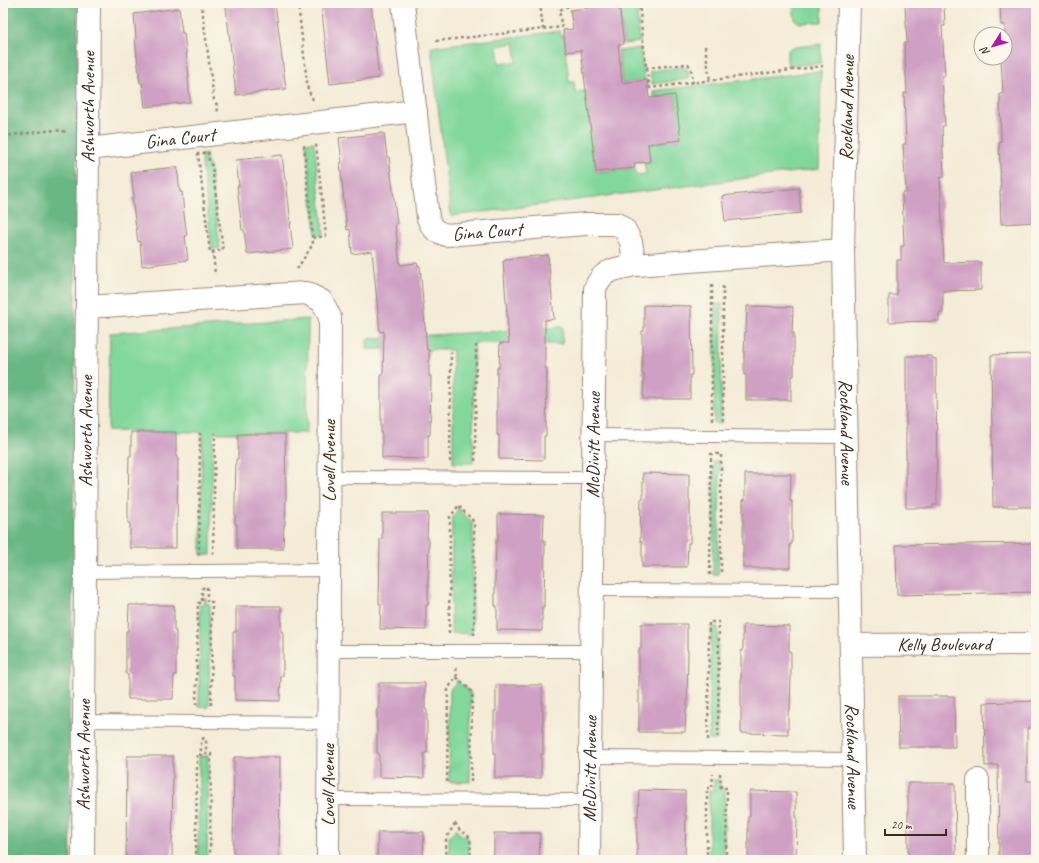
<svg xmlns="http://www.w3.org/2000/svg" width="1039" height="863" viewBox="0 0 1039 863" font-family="Caveat,sans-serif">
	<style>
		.green { fill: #82d89c; stroke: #5e815d; fill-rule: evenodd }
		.forest { fill: #69b884; stroke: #527151 }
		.building { fill: #cf9fc4 }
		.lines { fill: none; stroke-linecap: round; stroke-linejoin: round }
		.lane-casing { stroke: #988b7a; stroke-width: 14 }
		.street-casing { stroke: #988b7a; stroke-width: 24 }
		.secondary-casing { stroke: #988b7a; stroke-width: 24 }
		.path { stroke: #988b7a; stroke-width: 2.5; stroke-dasharray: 3 3; stroke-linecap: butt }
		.lane { stroke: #fff; stroke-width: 12 }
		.street { stroke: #fff; stroke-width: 22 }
		.secondary { stroke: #fff; stroke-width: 22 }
		.labels { text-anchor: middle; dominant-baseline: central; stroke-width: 3; stroke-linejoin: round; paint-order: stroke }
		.street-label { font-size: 19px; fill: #3b2a1e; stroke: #fbf7ec }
	</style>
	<rect width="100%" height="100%" fill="#fbf7ec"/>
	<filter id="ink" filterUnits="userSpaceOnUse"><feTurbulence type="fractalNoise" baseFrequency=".025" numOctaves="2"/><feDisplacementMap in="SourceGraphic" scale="8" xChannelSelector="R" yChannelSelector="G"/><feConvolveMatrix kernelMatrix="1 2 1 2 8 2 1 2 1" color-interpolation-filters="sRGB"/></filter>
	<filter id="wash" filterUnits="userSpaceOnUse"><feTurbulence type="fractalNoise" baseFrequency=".012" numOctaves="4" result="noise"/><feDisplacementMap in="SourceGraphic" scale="16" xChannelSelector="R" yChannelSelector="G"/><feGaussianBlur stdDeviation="0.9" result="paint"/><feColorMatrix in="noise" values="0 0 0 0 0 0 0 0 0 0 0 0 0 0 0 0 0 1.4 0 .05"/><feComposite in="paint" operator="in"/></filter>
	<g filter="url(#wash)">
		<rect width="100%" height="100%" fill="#f4ecd7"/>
		<g class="green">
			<polygon points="627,3 636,3 640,42 624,44 619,4"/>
			<polygon points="817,3 822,3 822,22 800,23 795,20 793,6"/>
			<path d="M560,31L561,36H564L569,82H574L575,92L586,91L596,172L635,168L636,175L646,174L644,162H650L648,144L680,140L675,95L654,97L653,91L821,71L819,169L451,216L431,47ZM514,43L517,62L499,63L497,46Z"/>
			<path d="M821,44V63L788,66C787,60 785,53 790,48Z"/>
			<polygon points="640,48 645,81 622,83 619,51"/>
			<polygon points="683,67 688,70 689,79 652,84 650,71"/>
			<polygon points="314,142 324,234 316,235 306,143"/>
			<polygon points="206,154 207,162 210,166 220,248 212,249 201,155"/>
			<polygon points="715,304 722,304 721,424 714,423"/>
			<polygon points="308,319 307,433 213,433 211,555 201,555 202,432 108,431 110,333"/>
			<polygon points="563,327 562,344 474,343 473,463 453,463 453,350 367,349 367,339"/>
			<polygon points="714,461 720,461 718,575 713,575"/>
			<path d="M457,509H460C462,516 471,518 473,525L472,634L451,633L452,520C453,515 457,513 457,509Z"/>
			<polygon points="204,598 206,598 206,604 210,604 209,707 199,707 200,604 204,604"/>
			<polygon points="711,627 718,627 717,740 709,740"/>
			<path d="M457,680H458C460,687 468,687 471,694L470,782H449L450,689L456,683Z"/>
			<polygon points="199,756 208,756 207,860 198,860"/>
			<polygon points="714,780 720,780 720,789 725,790 724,860 709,860 709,790 714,790"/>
			<path d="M456,828L459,834C463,836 467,835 469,840V860H449V837L455,831Z"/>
		</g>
		<polygon class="forest" points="3,3 78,3 73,569 69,722 71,860 3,860"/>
		<g id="blocks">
			<g class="building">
				<polygon points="266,3 275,3 286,89 236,95 226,7"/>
				<polygon points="321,3 371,3 379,78 330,84"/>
				<polygon points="905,3 944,3 945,26 942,26 945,76 942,76 945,126 942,126 944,177 940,178 944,263 981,262 981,290 943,291 943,313 939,313 939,321 889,322 889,295 897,295 897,260 901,260 901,246 904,246 902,193 906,193 903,144 906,144 904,93 907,93 904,43 907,43"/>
				<polygon points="1000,3 1036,3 1036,222 1001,224 1000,191 1001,191 999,143 1001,142 1000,94 1003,94 1001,58 1005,58 1005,25 1001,25"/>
				<polygon points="619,4 624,44 618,45 622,83 647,80 649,98 675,95 681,140 648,144 650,162 634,163 635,168 596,172 581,50 566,52 563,30 573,29 570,10"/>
				<polygon points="179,8 182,33 184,33 189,77 188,77 190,102 145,107 142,83 140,83 135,39 136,39 134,14"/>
				<polygon points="384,133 387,157 389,157 397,224 395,224 400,265 417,263 418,266 420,266 427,350 429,350 429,376 431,376 430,435 428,435 428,459 382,458 382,434 381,434 381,375 383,375 384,331 380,332 372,251 352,254 350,229 347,230 340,163 342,163 339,138"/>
				<polygon points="282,155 285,180 286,180 291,224 290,224 293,249 247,254 244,230 242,230 237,186 239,186 236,160"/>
				<polygon points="177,167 180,192 182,192 184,214 187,236 185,236 188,260 142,266 140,241 138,242 132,198 134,197 131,172"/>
				<polygon points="799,188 801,213 725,221 722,196"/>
				<polygon points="548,255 554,319 545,320 545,368 547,368 546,436 544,436 544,460 499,459 499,435 497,435 497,368 499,368 500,343 509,343 503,261 506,261 505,259"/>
				<polygon points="644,305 691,306 692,375 690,375 690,399 643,399 644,374 642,374 642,331 644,331"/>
				<polygon points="747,306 793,307 792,333 794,333 794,376 791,376 791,400 746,400 746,375 744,375 744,354 745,332 746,332"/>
				<polygon points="1036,354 1036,507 993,507 991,355"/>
				<polygon points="906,356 932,356 932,358 936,359 937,505 933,505 933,508 906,508"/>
				<polygon points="131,432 176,432 176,457 178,457 177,524 176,524 176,548 130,548 130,524 128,523 128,502 129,456 131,456"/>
				<polygon points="238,434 285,434 286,497 285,525 284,525 283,549 237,549 237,524 235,524 235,503 236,459 238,459"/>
				<polygon points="643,473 689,474 689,500 690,500 690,543 688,543 687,567 642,567 642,542 640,542 641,499 643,499"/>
				<polygon points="745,474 791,474 790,501 792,501 792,544 790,544 790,568 743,568 743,500 745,500"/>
				<polygon points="382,513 428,513 427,540 429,540 428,583 428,605 426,605 426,630 380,629 381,604 379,604 380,539 382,539"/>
				<polygon points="498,514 544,515 543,541 545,541 544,607 542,607 542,631 497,630 497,606 495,606 495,584 496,541 498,541"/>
				<polygon points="1036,543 1036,592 897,595 896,545"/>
				<polygon points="129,605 174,605 174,631 176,631 176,675 174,675 173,699 128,699 128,675 126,674 126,631 128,631"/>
				<polygon points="236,606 281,606 281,632 283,632 283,676 281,676 280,701 235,700 235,676 233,676 233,632 236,632"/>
				<polygon points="641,624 687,624 687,650 688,650 687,709 686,709 685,732 639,732 639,649 641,649"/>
				<polygon points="743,625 789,626 789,651 791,652 791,673 790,710 788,710 788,734 741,733 741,651 743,651"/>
				<polygon points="379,683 425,683 425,709 427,710 427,753 424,753 424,778 379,777 379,753 377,753 377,709 379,709"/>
				<polygon points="496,685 542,685 542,711 543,711 543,754 541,754 541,778 495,778 495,754 494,754 494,711 496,711"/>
				<polygon points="898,696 954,696 955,747 899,747"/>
				<polygon points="1036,701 1036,728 1027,728 1027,781 1036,781 1036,859 999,860 998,765 985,766 984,703"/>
				<polygon points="127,756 173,756 172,860 126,860"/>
				<polygon points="234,757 280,757 279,860 233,860"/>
				<polygon points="908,783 955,783 956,860 908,860"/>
				<polygon points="639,790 685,791 685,816 686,816 685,860 637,860 637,815 638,816"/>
				<polygon points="750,791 796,792 796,817 797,817 796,860 748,860 748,817 750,816"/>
				<polygon points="378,832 424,832 423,860 377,860"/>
				<polygon points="494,833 540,833 539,860 494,860"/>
			</g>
		</g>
	</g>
	<g filter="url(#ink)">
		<use href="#blocks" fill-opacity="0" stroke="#988b7a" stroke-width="1"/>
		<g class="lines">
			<g class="lane-casing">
				<g id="lane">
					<polyline points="594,435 847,437"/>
					<polyline points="329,477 594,478"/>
					<polyline points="85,572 329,570"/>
					<polyline points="592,590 851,591"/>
					<polyline points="329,651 592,651"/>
					<polyline points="84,721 328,723"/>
					<polyline points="590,757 854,759"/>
					<polyline points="329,799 590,800"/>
				</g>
			</g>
			<g class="street-casing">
				<g id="street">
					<path id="s1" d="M403,3L428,218C432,229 435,231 446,235L586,224H617L625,230L631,242L635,265"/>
					<path id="s2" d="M88,149L416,111"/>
					<polyline points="87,307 306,293 322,301 330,317 328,860"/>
					<polyline points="978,780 978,860"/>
					<path id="s3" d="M83,860L89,3"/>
					<path id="s4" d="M589,860L595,289C602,269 616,269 635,265L843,250"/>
				</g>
			</g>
			<g class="secondary-casing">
				<g id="secondary">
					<path id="s5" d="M849,3L843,250L855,860"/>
					<path id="s6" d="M852,645L1036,644"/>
				</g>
			</g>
			<g class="path">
				<polyline points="298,3 308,91 312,96 313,102"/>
				<polyline points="540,3 543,29"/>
				<polyline points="639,3 646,68 650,88 823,66"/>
				<polyline points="202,8 214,100 217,105 218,113"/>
				<path d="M436,41L562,27C561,23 559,15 560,11C563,4 589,4 597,3"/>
				<polyline points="705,46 710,81"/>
				<polyline points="646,68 688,64 691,68 693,83"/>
				<polyline points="3,136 55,130 68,132"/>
				<polygon points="208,152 209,161 212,166 223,250 210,252 198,154"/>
				<polyline points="313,238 326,236 316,144"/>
				<polyline points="213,251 215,275"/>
				<polyline points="297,269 313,244 304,145"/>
				<polyline points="712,420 712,284"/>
				<polyline points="723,421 723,283"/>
				<polyline points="475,461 476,345"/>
				<polyline points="450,462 451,352"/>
				<polyline points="213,554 215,433"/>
				<polyline points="199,555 200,433"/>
				<polyline points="710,575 711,454 721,454 721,574"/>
				<path d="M449,633L450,517L459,505C463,513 470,515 474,523V635"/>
				<path d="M457,677C461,683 469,687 472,693L471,782"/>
				<polyline points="196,705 198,603 202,603 202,589 205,586 207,588 207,602 212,602 211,706"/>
				<polyline points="708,740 709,622 719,622 718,739"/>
				<polyline points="720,773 721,788 727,788 726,860"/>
				<polyline points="447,782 448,690 449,687 457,677 456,668"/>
				<polyline points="455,823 460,831 467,835 470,838 471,860"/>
				<polyline points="196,860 197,754 201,755 201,740 204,738 206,740 206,754 211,754 210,860"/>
				<polyline points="446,860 446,839 455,823"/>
				<polyline points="707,860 707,788 712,788 713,774"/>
			</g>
			<use href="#lane" class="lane"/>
			<use href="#street" class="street"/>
			<use href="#secondary" class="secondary"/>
		</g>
	</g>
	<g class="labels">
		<g class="street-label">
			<text stroke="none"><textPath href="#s3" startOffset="753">Ashworth Avenue</textPath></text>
			<text transform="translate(847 108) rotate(-89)">Rockland Avenue</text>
			<text stroke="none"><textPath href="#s2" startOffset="93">Gina Court</textPath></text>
			<text stroke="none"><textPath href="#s1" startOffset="284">Gina Court</textPath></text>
			<text stroke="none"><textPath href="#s5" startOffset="429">Rockland Avenue</textPath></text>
			<text stroke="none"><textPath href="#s3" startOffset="429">Ashworth Avenue</textPath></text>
			<text stroke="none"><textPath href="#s4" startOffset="415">McDivitt Avenue</textPath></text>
			<text transform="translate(329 461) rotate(-90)">Lovell Avenue</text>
			<text stroke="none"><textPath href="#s6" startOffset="92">Kelly Boulevard</textPath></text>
			<text stroke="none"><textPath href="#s3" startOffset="105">Ashworth Avenue</textPath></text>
			<text stroke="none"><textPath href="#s5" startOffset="753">Rockland Avenue</textPath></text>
			<text stroke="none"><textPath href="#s4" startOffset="91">McDivitt Avenue</textPath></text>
			<text transform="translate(328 785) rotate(-90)">Lovell Avenue</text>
		</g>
	</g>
	<rect width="1039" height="863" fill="none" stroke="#fbf7ec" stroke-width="16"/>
	<g transform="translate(993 46) rotate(233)"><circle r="19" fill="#fbf7ec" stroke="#aea59a"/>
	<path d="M0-3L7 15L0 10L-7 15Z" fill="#b5179e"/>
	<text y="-6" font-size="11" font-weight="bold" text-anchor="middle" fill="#3b2a1e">N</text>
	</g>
	<path d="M885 829v6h61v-6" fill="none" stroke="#3b2a1e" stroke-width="2"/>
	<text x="891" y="829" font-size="12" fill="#3b2a1e" stroke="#fbf7ec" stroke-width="3" paint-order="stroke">20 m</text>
</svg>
